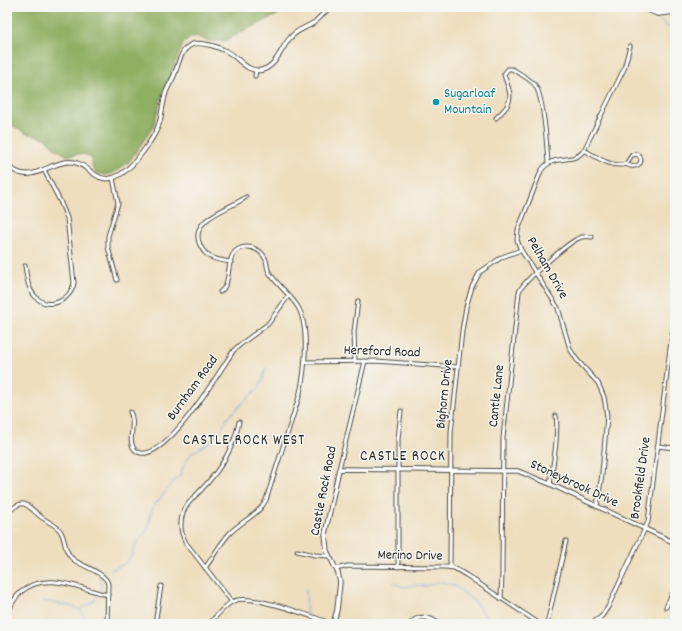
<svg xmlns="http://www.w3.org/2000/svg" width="682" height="631" viewBox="0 0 682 631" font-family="Dekko,sans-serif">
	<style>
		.forest { fill: #8faf62; stroke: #5d6d46 }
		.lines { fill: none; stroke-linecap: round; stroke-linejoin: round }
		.stream { stroke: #77a6e0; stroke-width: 1 }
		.minor-casing { stroke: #484641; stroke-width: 5 }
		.tertiary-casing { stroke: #484641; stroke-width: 5.5 }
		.minor { stroke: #fff; stroke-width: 3 }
		.tertiary { stroke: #fff; stroke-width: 3.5 }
		.culture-dot { fill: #0f9aa8; stroke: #f6f6f2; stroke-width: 1.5 }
		.labels { text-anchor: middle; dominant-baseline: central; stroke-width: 3; stroke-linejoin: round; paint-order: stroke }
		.culture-label { font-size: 14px; fill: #0d838f; stroke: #f6f6f2; text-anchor: start }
		.street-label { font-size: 14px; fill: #2b2b2b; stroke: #f6f6f2 }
		.neighbourhood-label { font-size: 15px; letter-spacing: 1px; fill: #2b2b2b; stroke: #f6f6f2 }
	</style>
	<rect width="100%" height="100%" fill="#f6f6f2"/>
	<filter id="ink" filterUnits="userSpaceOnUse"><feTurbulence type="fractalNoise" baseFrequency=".025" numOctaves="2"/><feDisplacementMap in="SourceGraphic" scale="8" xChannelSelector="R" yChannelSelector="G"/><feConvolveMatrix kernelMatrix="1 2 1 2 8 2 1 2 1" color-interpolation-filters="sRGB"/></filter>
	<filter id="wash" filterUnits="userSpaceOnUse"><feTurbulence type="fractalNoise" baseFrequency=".012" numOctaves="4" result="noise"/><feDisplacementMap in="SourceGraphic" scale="16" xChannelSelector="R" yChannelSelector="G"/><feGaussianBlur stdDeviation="0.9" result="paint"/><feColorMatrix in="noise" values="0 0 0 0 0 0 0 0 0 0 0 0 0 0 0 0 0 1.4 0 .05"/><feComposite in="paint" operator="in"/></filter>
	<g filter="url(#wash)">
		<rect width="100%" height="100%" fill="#eedebe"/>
		<path class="forest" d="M7,7H279V14L224,41H208L196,36L190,38L183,44L161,98L153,127L129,162L115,172L106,175L96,173L93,169L91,158C84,152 77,154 68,156L55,148L45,138L25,133L14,127L7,119Z"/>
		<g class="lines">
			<g class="stream">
				<polyline points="651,7 654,11"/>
				<polyline points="654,16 664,24 675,31"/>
				<polyline points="111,570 126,563 132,556 134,546 148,529 150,515 154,506 174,481 179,477 186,461 192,453 211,441 221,430 228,417 248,398 259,387 263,379 266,368"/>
				<polyline points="102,573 104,570"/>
				<polyline points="100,577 101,590"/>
				<polyline points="393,583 404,587 416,585 425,586 442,582 455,586 475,602 491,624"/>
				<polyline points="306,589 307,624"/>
				<path d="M42,601C50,603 77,605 82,612C84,615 85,620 86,624"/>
				<polyline points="81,609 93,602 98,595"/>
			</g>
		</g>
	</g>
	<g filter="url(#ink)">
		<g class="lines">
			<g class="minor-casing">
				<g id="minor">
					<polyline points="255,76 256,70"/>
					<path d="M496,118C504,110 513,103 509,90C508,84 505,80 504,74L508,69H512C519,73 530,79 535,85C544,97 547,147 548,163"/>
					<path d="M584,150C595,156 613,169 626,164C636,171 647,161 637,154L632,155L626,164"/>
					<polyline points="113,178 118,203 108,236 108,247 117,280"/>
					<path d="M231,262C218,260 206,259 200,245C188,218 231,209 246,197"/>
					<path d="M25,266C27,276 27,287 34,295C47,312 71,301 74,283L67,218L60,201L44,170"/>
					<polyline points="355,361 354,332 358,301"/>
					<polyline points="304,362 376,361 458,367"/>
					<path d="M130,412C137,424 126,440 135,450C160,473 222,367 234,350L241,344L268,324L289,295"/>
					<polyline points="657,446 675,448"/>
					<polyline points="339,469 365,361"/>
					<path d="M550,484C553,467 559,432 556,416"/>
					<path d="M597,506L602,474L607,416L604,397L598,383L577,360L570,349L558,308L521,250L517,240L518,230L541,171C553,152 574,166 584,150L624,69L630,46"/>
					<path d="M7,514C26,493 28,509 44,519C50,523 58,526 61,532C66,541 64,553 74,560C82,566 106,573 108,584L107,624"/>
					<polyline points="297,551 315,555 329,556"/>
					<polyline points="398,567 398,439 401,411"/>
					<polyline points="450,567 451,433 462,331 466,307 472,287 480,272 502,257 521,250"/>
					<path d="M205,568C213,557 220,544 229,534C241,521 258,516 266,500L299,397C305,374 310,328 298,307C290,294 276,284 269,272C267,269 267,264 266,260C262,250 251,245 241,248C223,254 234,282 220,292"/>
					<polyline points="336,569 348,566 446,567 454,568 466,575 540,624"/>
					<path d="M501,599L502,573L503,438L519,292C523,281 566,245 577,239C582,236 587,236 592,237"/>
					<path d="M232,602L186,543C181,534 179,524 183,513C186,503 195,497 202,489C220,470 234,448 239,422"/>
					<polyline points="666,607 675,588"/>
					<path d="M7,619C9,608 13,599 21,592C45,570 81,589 108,595"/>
					<polyline points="155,624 161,586"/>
					<path d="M209,624C216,617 224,605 234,601C251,593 313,617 333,624"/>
					<path d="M410,624C419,613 430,617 440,624"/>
					<polyline points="547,624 566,541"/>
					<polyline points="591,624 602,616 608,607 648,522 671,341 675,321"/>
				</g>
			</g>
			<g class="tertiary-casing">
				<g id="tertiary">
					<polyline points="639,7 658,14 675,12"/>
					<path d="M7,165C29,186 44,165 66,162C87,159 93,183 112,178C130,174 155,138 160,121C162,112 163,101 166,92C169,84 174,78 176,70C179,62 181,51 189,46C198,39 222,48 231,54C241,61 249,73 262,70C277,66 281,48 290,38C296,30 306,28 315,22C320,17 325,12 330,7"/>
					<polyline points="333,624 337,610 340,582 338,573 327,551 325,534 339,469 518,471 550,484 675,543"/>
				</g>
			</g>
			<use href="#minor" class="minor"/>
			<use href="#tertiary" class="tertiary"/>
		</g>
	</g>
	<circle class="culture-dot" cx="436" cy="102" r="4"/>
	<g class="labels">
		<g class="culture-label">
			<text x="444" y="94">Sugarloaf<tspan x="444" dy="16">Mountain</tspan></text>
		</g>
		<g class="street-label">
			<text transform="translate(547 268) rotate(60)">Pelham Drive</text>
			<text transform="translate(382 352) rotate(2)">Hereford Road</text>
			<text transform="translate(193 388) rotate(-54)">Burnham Road</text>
			<text transform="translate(445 394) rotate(-84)">Bighorn Drive</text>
			<text transform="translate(497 396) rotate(-84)">Cantle Lane</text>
			<text transform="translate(641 478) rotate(-82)">Brookfield Drive</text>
			<text transform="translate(574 484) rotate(25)">Stoneybrook Drive</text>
			<text transform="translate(324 491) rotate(-79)">Castle Rock Road</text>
			<text transform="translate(410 556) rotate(1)">Merino Drive</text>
		</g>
		<g class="neighbourhood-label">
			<text x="244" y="441">CASTLE ROCK WEST</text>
			<text x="403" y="457">CASTLE ROCK</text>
		</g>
	</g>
	<rect width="682" height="631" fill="none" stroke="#f6f6f2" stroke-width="24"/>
</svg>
